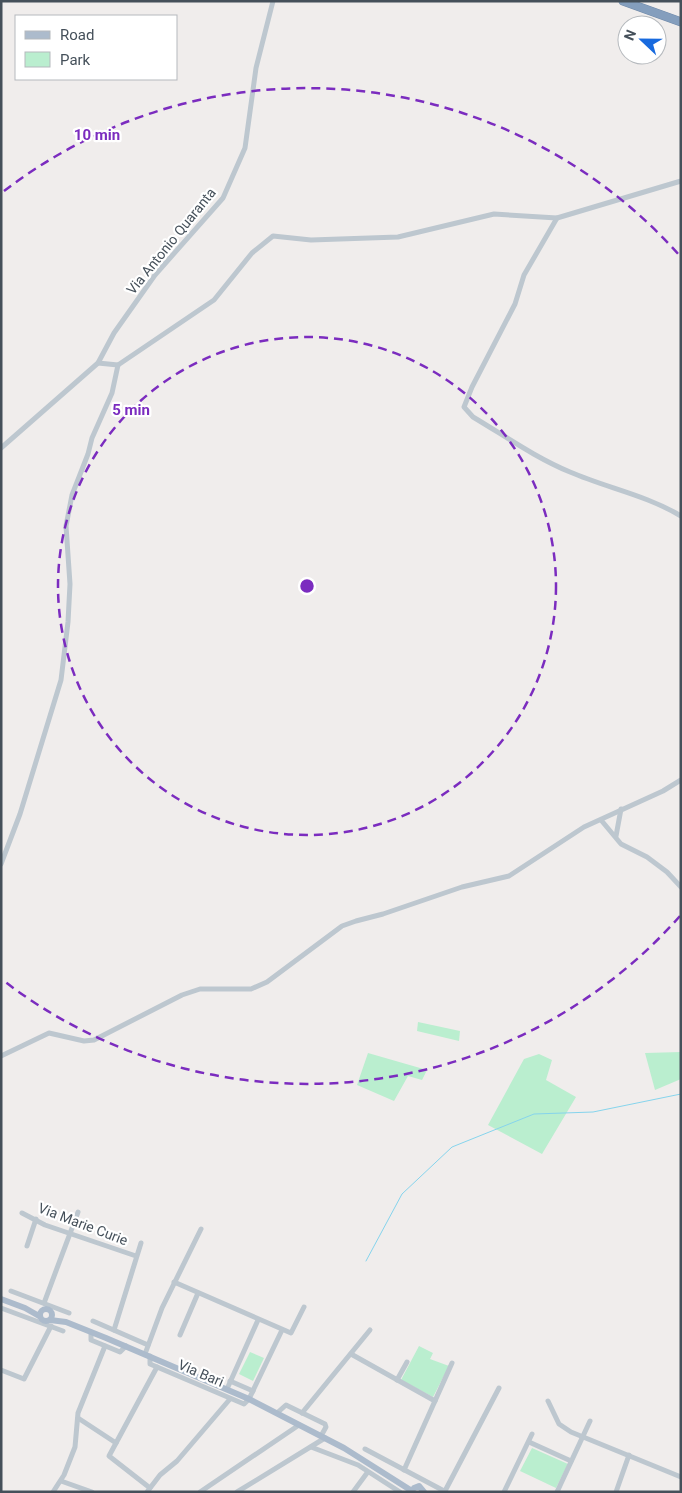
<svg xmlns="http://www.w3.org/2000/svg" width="682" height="1493" viewBox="0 0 682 1493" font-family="Roboto,sans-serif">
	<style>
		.green { fill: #baeecf }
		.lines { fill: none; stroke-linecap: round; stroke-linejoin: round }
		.stream { stroke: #86d4ec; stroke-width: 1 }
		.highway-casing { stroke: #6f89a8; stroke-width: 9 }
		.minor { stroke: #bdc7cf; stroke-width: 5 }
		.major { stroke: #acbbcc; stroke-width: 6 }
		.highway { stroke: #849ebd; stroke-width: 8 }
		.ring { fill: none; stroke: #7b2cbf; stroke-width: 2.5; stroke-dasharray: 9 6 }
		.labels { text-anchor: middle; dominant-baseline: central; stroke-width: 4.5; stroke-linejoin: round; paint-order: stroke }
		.street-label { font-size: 14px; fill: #45505a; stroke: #fff }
		.centre { fill: #7b2cbf; stroke: #fff; stroke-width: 2.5 }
		.ring-label { font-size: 15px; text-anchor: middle; font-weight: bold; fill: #7b2cbf; stroke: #fff; stroke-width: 4.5; stroke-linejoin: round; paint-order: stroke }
	</style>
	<rect width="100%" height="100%" fill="#f0edec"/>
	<g class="green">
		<polygon points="418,1022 460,1031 459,1041 417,1031"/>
		<polygon points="681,1052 681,1079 655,1090 645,1053"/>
		<polygon points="368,1053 427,1070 422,1080 408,1076 394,1101 357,1085"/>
		<polygon points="539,1054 552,1060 546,1080 576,1097 542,1154 488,1125 524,1059"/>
		<polygon points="419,1346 433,1353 430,1359 449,1366 433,1397 401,1380"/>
		<polygon points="250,1352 264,1358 253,1381 239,1374"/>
		<polygon points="532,1448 568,1464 556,1488 520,1471"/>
	</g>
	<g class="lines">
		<polyline class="stream" points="366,1261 402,1194 452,1147 534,1114 593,1112 681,1094"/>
		<g class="highway-casing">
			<polyline id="highway" points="623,1 681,22"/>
		</g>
		<g class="minor">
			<path d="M557,218L524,275L515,304L472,387L464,407L473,417C505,436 536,458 570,472C607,488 646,495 681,516"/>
			<polyline points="98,363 118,365 214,300 252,253 273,236 311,240 398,237 494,214 557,218 681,181"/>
			<polyline points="1,448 98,363 114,333 155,275 223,198 245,148 256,68 273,1"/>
			<polyline points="601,820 621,844 647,857 667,872 681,887"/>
			<polyline points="616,836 621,809"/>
			<polyline points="1,864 20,814 61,680 68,622 70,584 66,526 72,495 88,454 92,438 112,393 118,365"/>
			<polyline points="1,1056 49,1033 84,1041 94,1040 182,995 200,989 251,989 267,982 342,926 356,921 383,914 462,887 509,876 584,827 663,791 681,780"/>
			<polyline points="22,1213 45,1225 136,1256"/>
			<polyline points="27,1246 36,1219"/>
			<polyline points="174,1282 291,1333 304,1307"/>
			<polyline points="11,1291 69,1313"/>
			<polyline points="44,1303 78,1212"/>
			<polyline points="1,1308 63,1331"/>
			<polyline points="93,1321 148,1345"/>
			<polyline points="114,1330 141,1243"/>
			<polyline points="91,1332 91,1340 120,1352 126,1346"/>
			<polyline points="180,1335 198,1293"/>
			<polyline points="145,1354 162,1308 201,1229"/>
			<polyline points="351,1354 435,1401"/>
			<polyline points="150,1356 150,1364 244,1404 249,1399 282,1330"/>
			<polyline points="1,1370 24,1379 51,1326"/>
			<polyline points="397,1380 407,1362"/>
			<polyline points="230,1381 253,1391"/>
			<polyline points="227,1389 258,1320"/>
			<polyline points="548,1401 559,1424 571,1432 681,1477"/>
			<polyline points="277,1413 286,1405 325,1424 326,1427 321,1436"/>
			<polyline points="302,1413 370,1330"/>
			<polyline points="78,1418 116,1443"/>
			<polyline points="529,1442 571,1461"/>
			<polyline points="311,1447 358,1465 400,1492"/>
			<polyline points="365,1449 446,1492"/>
			<polyline points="404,1470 452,1363"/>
			<polyline points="61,1481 92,1492"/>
			<polyline points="150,1488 109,1456 157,1367"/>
			<polyline points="445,1491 499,1388"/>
			<polyline points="53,1492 64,1475 75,1447 78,1413 105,1346"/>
			<polyline points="147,1492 160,1475 177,1461 230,1399"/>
			<polyline points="200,1492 299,1425"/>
			<polyline points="237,1492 325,1438"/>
			<polyline points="353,1492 367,1473"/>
			<polyline points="504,1492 532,1434"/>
			<polyline points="557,1492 590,1421"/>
			<polyline points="616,1492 629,1455"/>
		</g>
		<g class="major">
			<polyline points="1,1299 25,1308 39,1316"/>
			<circle cx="46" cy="1315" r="6"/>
			<polyline points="50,1320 66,1322 106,1338 249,1399 344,1448 412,1491"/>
			<polyline points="412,1492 414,1488 419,1486 424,1492"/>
		</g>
		<use href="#highway" class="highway"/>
	</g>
	<g class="ring">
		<circle cx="307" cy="586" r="249"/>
		<path d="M680 916A498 498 0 0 1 4 981M4 191A498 498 0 0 1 680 256"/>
	</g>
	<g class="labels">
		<g class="street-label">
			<text transform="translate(171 241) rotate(-51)">Via Antonio Quaranta</text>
			<text transform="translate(83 1224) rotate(21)">Via Marie Curie</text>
			<text transform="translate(201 1373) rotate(23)">Via Bari</text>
		</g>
	</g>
	<circle cx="307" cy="586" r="8" class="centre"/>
	<g class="ring-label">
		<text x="97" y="140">10 min</text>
		<text x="131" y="415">5 min</text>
	</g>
	<rect width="682" height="1493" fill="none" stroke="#45505a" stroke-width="5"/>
	<rect x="15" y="15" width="162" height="65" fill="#ffffff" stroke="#b5b9bd"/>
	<rect x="25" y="31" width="25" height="8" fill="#acbbcc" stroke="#b5b9bd"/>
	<text x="60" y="40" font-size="15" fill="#45505a">Road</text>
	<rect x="25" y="52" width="25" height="15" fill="#baeecf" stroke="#b5b9bd"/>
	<text x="60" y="65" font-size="15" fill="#45505a">Park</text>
	<g transform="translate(642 40) rotate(292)"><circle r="24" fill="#ffffff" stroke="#b5b9bd"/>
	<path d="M0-4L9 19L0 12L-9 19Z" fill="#186ade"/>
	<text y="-8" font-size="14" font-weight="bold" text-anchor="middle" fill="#45505a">N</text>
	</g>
</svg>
